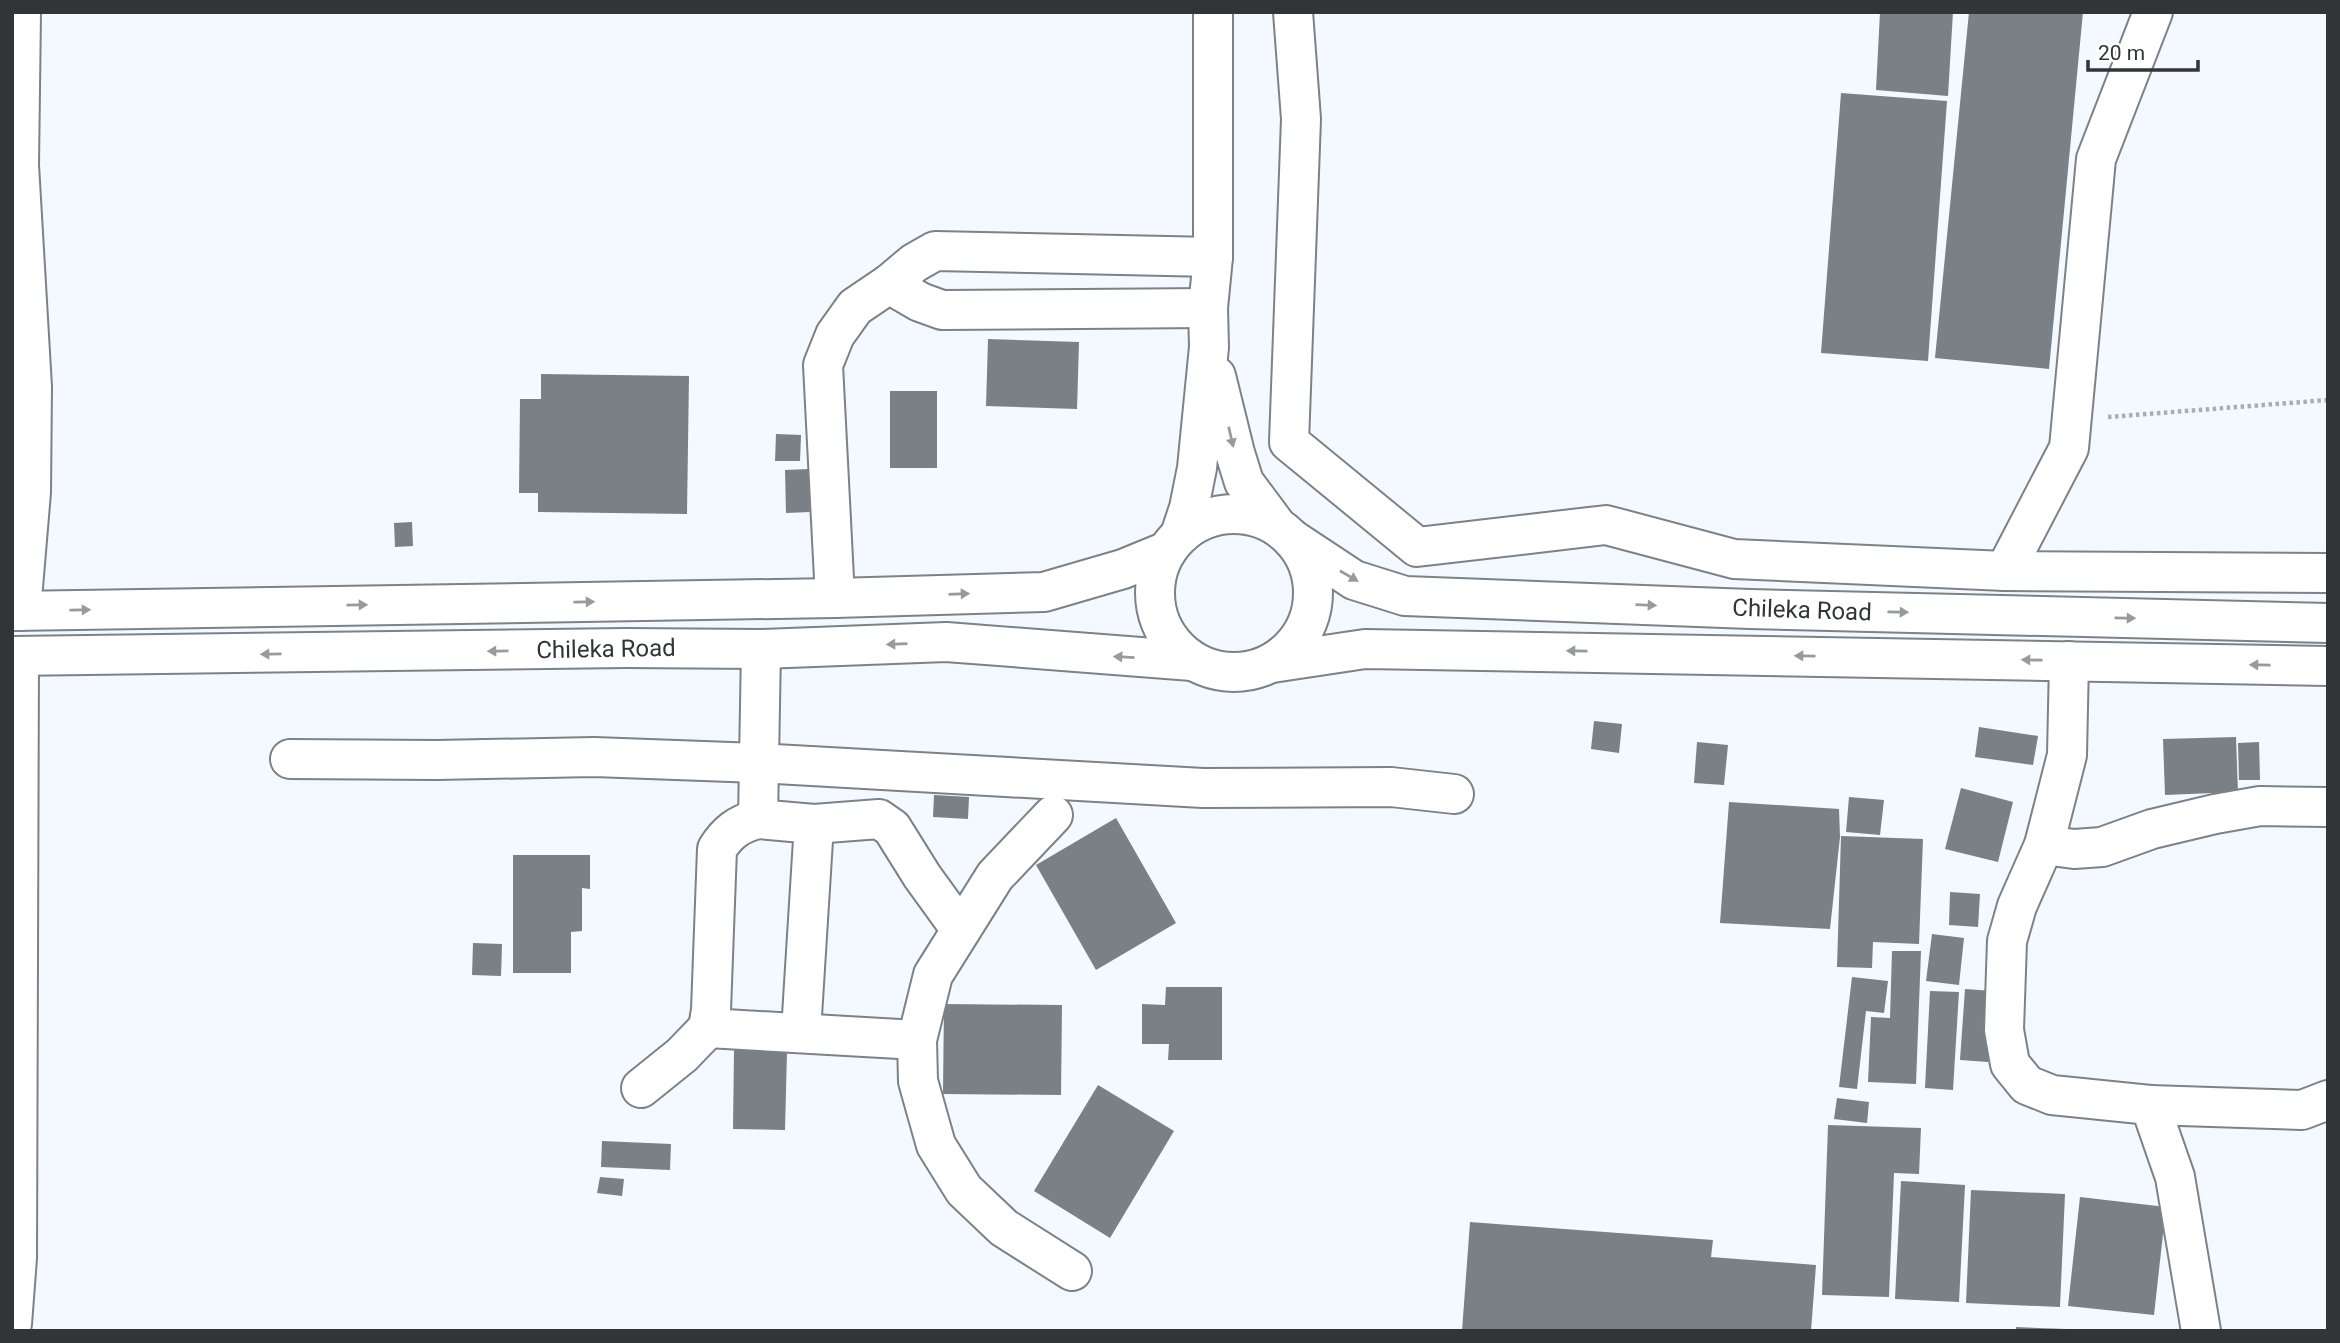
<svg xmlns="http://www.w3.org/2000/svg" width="2340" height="1343" viewBox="0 0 2340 1343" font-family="Roboto,sans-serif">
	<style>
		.building { fill: #798086 }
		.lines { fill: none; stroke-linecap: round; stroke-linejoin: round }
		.minor-casing { stroke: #7b8288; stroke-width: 42 }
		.major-casing { stroke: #7b8288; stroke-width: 42 }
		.highway-casing { stroke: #7b8288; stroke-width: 42 }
		.path { stroke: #a9aeb2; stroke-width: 4.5; stroke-dasharray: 3.5 3.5; stroke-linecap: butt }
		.minor { stroke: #fff; stroke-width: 38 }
		.major { stroke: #fff; stroke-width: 38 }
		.highway { stroke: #fff; stroke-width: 38 }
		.oneway { fill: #989a9b }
		.labels { text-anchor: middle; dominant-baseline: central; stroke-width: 6; stroke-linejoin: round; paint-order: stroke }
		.street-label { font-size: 24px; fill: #323537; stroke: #fff }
	</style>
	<rect width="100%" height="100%" fill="#f3f9fe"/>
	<g class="building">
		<polygon points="1880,12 1953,12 1948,96 1876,90"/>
		<polygon points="1969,12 2083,12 2049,369 1935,358"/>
		<polygon points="1841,93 1947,101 1928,361 1821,353"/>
		<polygon points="988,339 1079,342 1077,409 986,406"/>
		<polygon points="541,374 689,376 687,514 538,512 538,493 519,493 520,399 541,399"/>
		<rect x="890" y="391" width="47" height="77"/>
		<polygon points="776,434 801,435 800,461 775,461"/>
		<polygon points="809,469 810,512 786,513 785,470"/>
		<polygon points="412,522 413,546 395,547 394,523"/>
		<polygon points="1594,721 1622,724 1619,753 1591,749"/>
		<polygon points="1979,727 2038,736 2033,765 1975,757"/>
		<polygon points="2236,737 2238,792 2165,795 2163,739"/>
		<polygon points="1697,742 1728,745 1724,785 1694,783"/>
		<polygon points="2259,742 2260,780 2239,780 2238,743"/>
		<polygon points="1961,788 2013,802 1998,862 1945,849"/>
		<polygon points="934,795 969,797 968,819 933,817"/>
		<polygon points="1849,797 1884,800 1880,835 1846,832"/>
		<polygon points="1729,802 1839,809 1840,837 1830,929 1720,923"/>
		<polygon points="1116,818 1176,923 1096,970 1036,865"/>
		<polygon points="1841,836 1923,839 1919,944 1873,942 1872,968 1837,967"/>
		<polygon points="513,855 590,855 590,889 582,888 582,931 571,932 571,973 513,973"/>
		<polygon points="1950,892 1980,894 1978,927 1949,925"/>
		<polygon points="1932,934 1964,938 1959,985 1926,981"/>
		<polygon points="473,943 502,944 501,976 472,975"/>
		<polygon points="1892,951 1921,951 1916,1084 1868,1082 1871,1017 1890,1018"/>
		<polygon points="1852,977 1888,981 1884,1013 1866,1011 1857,1089 1839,1087"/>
		<polygon points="1166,987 1222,987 1222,1060 1168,1060 1169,1044 1142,1044 1142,1004 1165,1005"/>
		<polygon points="1965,989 1993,991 1988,1062 1960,1060"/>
		<polygon points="1930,991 1959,992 1953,1090 1925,1088"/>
		<polygon points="944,1004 1062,1005 1061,1095 943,1094"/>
		<polygon points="734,1050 787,1051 785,1130 733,1129"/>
		<polygon points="1098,1085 1174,1131 1110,1238 1034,1191"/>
		<polygon points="1837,1098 1869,1102 1867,1123 1834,1119"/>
		<polygon points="1828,1125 1921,1128 1919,1174 1894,1173 1889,1297 1822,1295"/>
		<polygon points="602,1141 671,1144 670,1170 601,1167"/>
		<polygon points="600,1177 624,1179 622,1196 597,1193"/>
		<polygon points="1901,1181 1965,1185 1959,1302 1895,1299"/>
		<polygon points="1971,1190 2065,1194 2060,1307 1966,1303"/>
		<polygon points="2080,1197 2166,1207 2154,1315 2068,1306"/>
		<polygon points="1470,1222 1713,1240 1711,1257 1816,1265 1811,1331 1462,1331"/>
		<polygon points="2016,1327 2066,1329 2066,1331 2016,1331"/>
	</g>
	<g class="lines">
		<g class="minor-casing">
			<g id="minor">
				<polyline points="21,12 19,165 32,387 31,492 21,611"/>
				<polyline points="1293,12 1301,119 1289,442 1417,547 1606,525 1734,559 2005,571 2069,448 2096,159 2153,12"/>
				<polyline points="889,284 914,263 935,251 1213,257"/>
				<polyline points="2005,571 2328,573"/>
				<polyline points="835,598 823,365 835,335 855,307 889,284 920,302 942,310 1208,308"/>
				<polyline points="2069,661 2067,755 2044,845 2017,906 2007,941 2004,1030 2010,1064 2027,1085 2052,1095 2150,1105 2175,1177 2201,1331"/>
				<polyline points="290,759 436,760 594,757 758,763 1203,788 1391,787 1454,794"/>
				<polyline points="1053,815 995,876 933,975 917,1040 918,1081 936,1145 964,1190 1004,1228 1072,1271"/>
				<polyline points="758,819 814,824 801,1032"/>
				<polyline points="814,824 879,819 892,828 922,876 961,930"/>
				<polyline points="2044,845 2074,849 2102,847 2152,829 2215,814 2260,806 2328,807"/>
				<polyline points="708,1028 917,1040"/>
				<path d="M641,1088L682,1055L708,1028L711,1010L717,849C727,833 738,824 758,819L761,649"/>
				<polyline points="2150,1105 2302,1110 2328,1100"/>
				<polyline points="12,1324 17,1258 19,656"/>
			</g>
		</g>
		<g class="major-casing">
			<g id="major">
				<polyline points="1216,376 1235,453 1244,482 1276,525"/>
				<polyline points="1180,535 1189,508 1197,468 1209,347 1208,308 1213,257 1213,12"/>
			</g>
		</g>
		<g class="highway-casing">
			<g id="highway">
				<circle cx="1234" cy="593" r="79"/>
				<polyline points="1292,539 1354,580 1405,596 1750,609 2328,623"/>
				<polyline points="12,611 835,598 1044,592 1123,569 1167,551"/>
				<polyline points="12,656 626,648 761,649 946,642 1192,661"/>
				<polyline points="1272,663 1365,649 2328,666"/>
			</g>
		</g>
		<polyline class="path" points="2108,417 2328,400"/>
		<use href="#minor" class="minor"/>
		<use href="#major" class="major"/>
		<use href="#highway" class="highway"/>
	</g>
	<defs><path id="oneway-solid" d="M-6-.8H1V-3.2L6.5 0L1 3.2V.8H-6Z" transform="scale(1.75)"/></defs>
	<g class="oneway">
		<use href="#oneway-solid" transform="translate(1231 437) rotate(77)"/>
		<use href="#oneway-solid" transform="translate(1349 576) rotate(30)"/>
		<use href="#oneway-solid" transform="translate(959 594) rotate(-2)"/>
		<use href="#oneway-solid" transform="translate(584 602) rotate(-1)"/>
		<use href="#oneway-solid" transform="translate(357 605) rotate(-1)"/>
		<use href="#oneway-solid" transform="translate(1646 605) rotate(2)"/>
		<use href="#oneway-solid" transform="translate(80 610) rotate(-1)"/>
		<use href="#oneway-solid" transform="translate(1898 612) rotate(1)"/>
		<use href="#oneway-solid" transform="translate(2125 618) rotate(1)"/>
		<use href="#oneway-solid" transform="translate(897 644) rotate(178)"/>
		<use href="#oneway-solid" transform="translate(498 651) rotate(179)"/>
		<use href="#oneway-solid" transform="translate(1577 651) rotate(-179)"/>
		<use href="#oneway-solid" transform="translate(271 654) rotate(179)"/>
		<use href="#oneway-solid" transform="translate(1805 656) rotate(-179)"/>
		<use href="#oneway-solid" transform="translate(1124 657) rotate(-177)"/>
		<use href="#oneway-solid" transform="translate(2032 660) rotate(-179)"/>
		<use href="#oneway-solid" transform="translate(2260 665) rotate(-179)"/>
	</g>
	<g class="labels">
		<g class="street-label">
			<text transform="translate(1802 610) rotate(2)">Chileka Road</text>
			<text transform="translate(606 649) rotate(-1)">Chileka Road</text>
		</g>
	</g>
	<rect width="2340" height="1343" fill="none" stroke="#323537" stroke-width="28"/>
	<path d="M2088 60v10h110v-10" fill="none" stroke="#323537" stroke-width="3.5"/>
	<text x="2098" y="60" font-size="21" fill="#323537" stroke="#ffffff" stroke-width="5" paint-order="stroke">20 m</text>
</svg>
